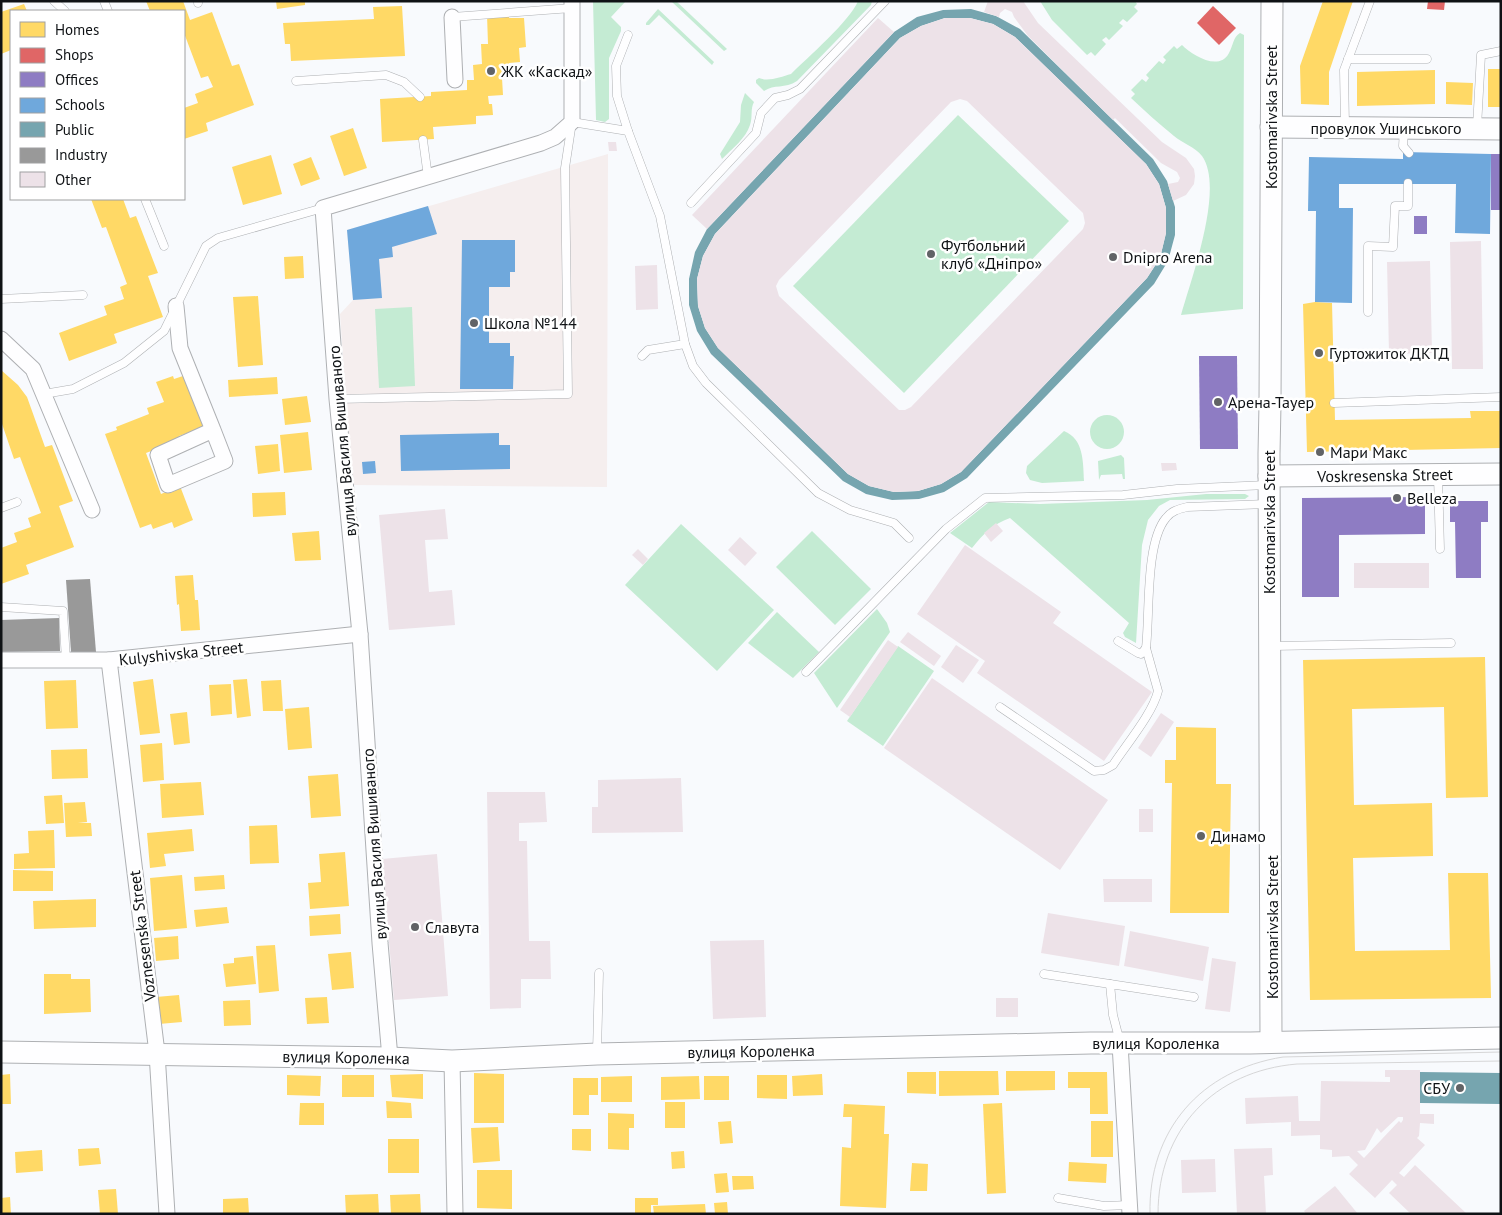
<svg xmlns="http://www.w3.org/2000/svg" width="1502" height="1215" viewBox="0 0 1502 1215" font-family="'PT Sans',sans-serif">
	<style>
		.education { fill: #f5eeee }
		.green { fill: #c4ebd3 }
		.homes { fill: #ffd966 }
		.shops { fill: #e06666 }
		.offices { fill: #8e7cc3 }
		.schools { fill: #6fa8dc }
		.public { fill: #76a5af; fill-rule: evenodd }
		.industry { fill: #999 }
		.building { fill: #ede2e8; fill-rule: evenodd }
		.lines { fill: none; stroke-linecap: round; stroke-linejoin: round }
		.lane-casing { stroke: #aeb0b3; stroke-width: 9 }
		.street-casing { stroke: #aeb0b3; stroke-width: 17 }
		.secondary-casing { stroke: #aeb0b3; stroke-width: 23 }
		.lane { stroke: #fefeff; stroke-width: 8 }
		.street { stroke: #fefeff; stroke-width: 15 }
		.secondary { stroke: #fefeff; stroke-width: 21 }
		.tram { stroke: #d6d6d7; stroke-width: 1 }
		.poi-dot { fill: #616366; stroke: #fff; stroke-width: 2 }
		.labels { text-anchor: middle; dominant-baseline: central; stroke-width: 5; stroke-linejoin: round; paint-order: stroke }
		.poi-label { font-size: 16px; fill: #0f1215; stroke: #fff; text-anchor: start }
		.street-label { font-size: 16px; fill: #0f1215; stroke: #fff }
	</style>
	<rect width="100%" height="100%" fill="#f8fafd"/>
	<polygon class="education" points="608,154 607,487 352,485 340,314 353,300 347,230"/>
	<g class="green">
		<polygon points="593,1 626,1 611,17 621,27 621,31 609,58 609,119 605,122 596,120"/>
		<polygon points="671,1 676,1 727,49 724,51"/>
		<path d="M858,1H872L871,5L797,81C785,89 774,84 764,91L756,83V80L759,78C768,82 781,77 791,74C807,58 850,21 858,1Z"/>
		<polygon points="1040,1 1135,1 1137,4 1134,7 1138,11 1127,22 1123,19 1119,23 1123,26 1109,40 1106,37 1102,40 1106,44 1095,56 1091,52 1087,55 1052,20"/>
		<polygon points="658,9 714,62 712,65 659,15 649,25 646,25 646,23"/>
		<path d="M1240,33L1244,35L1243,309L1181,315C1191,279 1225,188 1202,156C1195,147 1182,143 1174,136C1159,124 1145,111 1131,98L1135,94L1131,90L1142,79L1146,82L1149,78L1146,75L1159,61L1163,64L1166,60L1163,57L1174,46L1177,49L1182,45C1192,55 1219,72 1229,53C1233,46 1233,37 1240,33Z"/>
		<path d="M745,93L754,102C750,109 753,117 750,125C746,138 732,149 722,159L720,154L740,122L741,105Z"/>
		<polygon points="958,115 1069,221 904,393 793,286"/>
		<polygon points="412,307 415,386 379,388 375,309"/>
		<circle cx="1107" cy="432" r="17"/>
		<path d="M1064,431C1084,439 1083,462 1084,481L1042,483L1030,480L1026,473L1027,466Z"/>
		<polygon points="1121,455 1124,458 1125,479 1123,479 1122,474 1101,475 1099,480 1098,461"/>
		<path d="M1206,494H1245L1249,496L1245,499L1170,500L1159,506L1148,520L1142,545L1136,643L1125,637L1123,633L1129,623L1010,518C993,524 983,534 972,548L950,533L989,502L1040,504L1147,500Z"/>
		<polygon points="681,524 774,610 717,671 625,585"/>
		<polygon points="812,531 871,589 835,625 776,567"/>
		<polygon points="877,609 887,623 890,632 837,708 814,673"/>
		<polygon points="777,612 819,652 793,678 748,643"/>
		<polygon points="898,646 934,671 883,746 847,721"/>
	</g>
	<g class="homes">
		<polygon points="146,1 183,1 190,20 212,12 232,66 239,64 254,105 206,123 208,131 184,139 184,108 198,103 195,94 213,87 208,76 201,78 184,33 184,11 150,11"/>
		<polygon points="276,1 305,1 305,5 277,9"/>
		<polygon points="1323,1 1353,1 1329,72 1329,105 1301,104 1300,66"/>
		<polygon points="24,4 27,11 11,11 11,50 1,54 1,12"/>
		<polygon points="402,6 405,56 291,61 290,44 285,44 283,23 374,19 373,7"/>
		<polygon points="509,14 509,18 524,18 526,47 519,48 520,62 509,63 509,78 502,78 503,95 488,96 489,104 492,104 493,115 476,116 476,124 433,127 434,139 382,142 380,99 431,96 431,92 467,90 467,80 474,80 473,65 482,64 481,44 488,44 487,15"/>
		<rect x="1488" y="69" width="13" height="38"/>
		<polygon points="1435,70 1435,104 1357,106 1357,72"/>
		<polygon points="1446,82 1473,83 1472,105 1446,104"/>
		<polygon points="353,128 367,168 344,176 330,136"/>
		<polygon points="271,155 282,194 243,205 232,167"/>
		<polygon points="311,157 320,179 301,186 293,164"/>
		<polygon points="91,199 123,199 130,218 136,216 158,273 148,276 163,317 114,334 117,343 69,361 59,333 107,315 104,306 124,299 120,287 127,284 106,227 102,228"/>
		<polygon points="303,256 304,278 285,279 284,257"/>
		<polygon points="258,296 263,365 238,367 233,297"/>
		<polygon points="1315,302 1332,303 1335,420 1471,418 1470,411 1501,411 1501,448 1307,452 1303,304"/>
		<polygon points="1,370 18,385 27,397 45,447 52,445 73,501 59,506 74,547 26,565 29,574 1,584 1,548 17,542 14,533 31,527 28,518 41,513 20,457 14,459 1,421"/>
		<polygon points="186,375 206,426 179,436 180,440 146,453 161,494 180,486 193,520 174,528 172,522 153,529 151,524 140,528 105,434 117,430 116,427 149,414 147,408 164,402 156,382 173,376 174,379"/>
		<polygon points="277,377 278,394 229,397 228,380"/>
		<polygon points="307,396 311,422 285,425 282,399"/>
		<polygon points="308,432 312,470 284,473 280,435"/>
		<polygon points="278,444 280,471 258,474 255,446"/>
		<polygon points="285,492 286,515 253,517 252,493"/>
		<polygon points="319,531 321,560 295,561 292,533"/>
		<polygon points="193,575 195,600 198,600 200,630 181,631 179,604 177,605 175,576"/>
		<polygon points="1485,657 1488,797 1446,798 1444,707 1352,709 1354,805 1432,803 1433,856 1353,858 1355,951 1450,950 1448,873 1488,873 1491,998 1310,1000 1303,660"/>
		<polygon points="153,679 160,733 140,735 133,682"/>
		<polygon points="247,679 251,716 237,718 233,680"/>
		<polygon points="76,680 78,728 46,729 44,681"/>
		<polygon points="281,680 283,711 263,711 261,681"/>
		<polygon points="231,684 232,714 211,716 209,685"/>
		<polygon points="309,707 312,748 288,750 285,709"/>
		<polygon points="187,712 190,743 174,745 170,714"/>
		<polygon points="1176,727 1216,728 1216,784 1231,784 1229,913 1170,913 1172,783 1165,783 1165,760 1176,760"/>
		<polygon points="162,743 164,780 143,782 140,745"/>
		<polygon points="87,749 88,778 52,779 51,750"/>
		<polygon points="338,774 341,816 311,818 308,776"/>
		<polygon points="201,782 204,815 162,818 160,784"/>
		<polygon points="62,795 64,823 46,824 44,796"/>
		<polygon points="85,802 87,822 78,823 91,823 92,836 66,837 64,803"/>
		<polygon points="277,825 279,863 250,864 249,826"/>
		<polygon points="192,829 194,851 164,854 166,866 150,868 147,833"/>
		<polygon points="54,830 55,868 14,869 14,854 29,853 28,831"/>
		<polygon points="345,852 349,906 310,909 308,883 321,882 319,854"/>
		<polygon points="13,870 53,871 53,891 13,891"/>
		<polygon points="182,875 187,928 154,931 150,878"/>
		<polygon points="224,875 225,889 195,891 194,877"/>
		<polygon points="96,899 96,927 34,929 33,901"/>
		<polygon points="227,907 229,923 196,927 194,910"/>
		<polygon points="340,914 341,934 310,936 309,916"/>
		<polygon points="178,936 179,959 156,961 154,938"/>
		<polygon points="275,945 279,991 259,993 256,946"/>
		<polygon points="351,952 354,988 332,990 328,954"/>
		<polygon points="253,956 256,984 226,987 223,964 234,963 234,958"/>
		<polygon points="44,974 71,974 71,979 90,979 91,1012 44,1014"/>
		<polygon points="179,995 182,1022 159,1024 156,997"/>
		<polygon points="327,997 329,1023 307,1024 305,998"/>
		<polygon points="250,1000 251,1025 224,1026 223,1001"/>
		<polygon points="939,1071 998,1071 999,1095 939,1096"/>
		<polygon points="1006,1071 1055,1071 1055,1090 1006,1091"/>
		<polygon points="907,1072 936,1072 936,1094 907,1093"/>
		<polygon points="1068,1072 1107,1072 1108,1114 1090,1114 1090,1088 1068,1088"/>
		<polygon points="474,1073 504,1074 504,1123 474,1123"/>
		<polygon points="10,1074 11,1104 1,1104 1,1075"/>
		<polygon points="423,1074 423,1099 392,1097 390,1075"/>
		<polygon points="822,1074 823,1095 793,1096 792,1076"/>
		<polygon points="287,1075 321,1076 320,1096 287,1095"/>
		<rect x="342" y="1075" width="32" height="22"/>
		<polygon points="757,1075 787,1075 787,1099 757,1098"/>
		<polygon points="632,1076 632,1102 601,1102 601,1077"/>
		<polygon points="699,1076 700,1099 661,1100 661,1077"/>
		<rect x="704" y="1076" width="25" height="24"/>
		<polygon points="573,1078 598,1078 598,1095 589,1095 589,1115 573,1115"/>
		<polygon points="386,1101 411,1103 412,1118 387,1118"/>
		<rect x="665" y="1102" width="20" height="26"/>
		<polygon points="300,1103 324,1103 324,1125 299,1125"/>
		<polygon points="1002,1103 1006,1193 987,1194 983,1104"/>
		<polygon points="844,1104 885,1106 884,1134 889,1134 886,1208 840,1206 842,1147 851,1148 852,1117 843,1117"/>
		<polygon points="608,1113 634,1114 634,1128 629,1128 629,1150 608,1149"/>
		<polygon points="731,1121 733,1143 720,1144 718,1122"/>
		<rect x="1091" y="1121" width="22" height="36"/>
		<polygon points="498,1127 500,1161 473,1163 471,1128"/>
		<polygon points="572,1129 591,1129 591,1151 572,1150"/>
		<rect x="388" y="1139" width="31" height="34"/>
		<polygon points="99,1148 101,1164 79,1166 78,1149"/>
		<polygon points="42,1150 43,1171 16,1173 15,1152"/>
		<polygon points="684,1151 685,1168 672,1169 671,1152"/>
		<polygon points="1069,1162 1107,1164 1106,1183 1068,1181"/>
		<polygon points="912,1163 928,1164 927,1191 910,1191"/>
		<polygon points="477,1170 512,1170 512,1209 477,1208"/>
		<polygon points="727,1173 729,1192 716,1193 714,1174"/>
		<polygon points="732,1176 753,1176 754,1189 733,1190"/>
		<polygon points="116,1189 118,1214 100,1214 98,1190"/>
		<polygon points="378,1194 379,1214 346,1214 345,1195"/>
		<polygon points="420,1194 421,1214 391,1214 390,1195"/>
		<polygon points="10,1197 11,1214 1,1214 1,1198"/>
		<polygon points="248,1198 249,1214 223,1214 223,1199"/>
		<polygon points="635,1198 658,1198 658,1205 651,1205 651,1214 635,1214"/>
		<polygon points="727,1202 728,1214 715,1214 714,1203"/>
		<polygon points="705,1204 706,1214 654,1214 653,1206"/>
	</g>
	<g class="shops">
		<polygon points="1428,1 1445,1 1444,10 1427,9"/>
		<polygon points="1213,6 1236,28 1219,45 1197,23"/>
	</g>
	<g class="offices">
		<rect x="1491" y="154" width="10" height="56"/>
		<rect x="1414" y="216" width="13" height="18"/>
		<polygon points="1199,356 1237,356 1238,449 1200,449"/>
		<polygon points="1425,497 1425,534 1339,535 1339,597 1302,597 1302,498"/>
		<polygon points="1450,501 1488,501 1488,522 1481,522 1481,578 1456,578 1455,522 1450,522"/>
	</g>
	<g class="schools">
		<polygon points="1403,152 1491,154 1490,234 1455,233 1456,184 1339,184 1339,208 1353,208 1352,303 1315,302 1316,211 1308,211 1309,157 1403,159"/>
		<polygon points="428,206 437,234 392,247 393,257 379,259 382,298 353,300 347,230"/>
		<polygon points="462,240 515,240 515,272 510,272 510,287 489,287 489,343 510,343 510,356 514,356 513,389 460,389"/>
		<polygon points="499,433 499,445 510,445 510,469 401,471 400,435"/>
		<polygon points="375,461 376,473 363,474 362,462"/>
	</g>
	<g class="public">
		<path d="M971,9L996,16L1020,29L1153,159L1167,181L1175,207V235L1168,261L1154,284L967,478L944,492L919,499L892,500L866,494L843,481L711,354L697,331L689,305V279L695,252L707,229L894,32L917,17L943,10ZM945,18H970L993,24L1015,37L1146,164L1159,184L1166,208V233L1160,258L1147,278L961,472L941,484L918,491L894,492L869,486L848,474L718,348L705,328L698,306L697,279L703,256L715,234L900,38L921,26Z"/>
		<polygon points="1420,1072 1501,1073 1501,1104 1420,1103"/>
	</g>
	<g class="industry">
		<polygon points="90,579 96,652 71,652 66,580"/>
		<polygon points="59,618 60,651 1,652 1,620"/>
	</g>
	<g class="building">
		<polygon points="988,1 1023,1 1038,23 1162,142 1186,158 1194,169 1195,176 1194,184 1186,195 1173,201 1168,184 1178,182 1180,178 1177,172 1161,163 1115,118 1113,120 1028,36 1014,17 1012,12 1005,9 1000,13 999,17 984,12"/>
		<polygon points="878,18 894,32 707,229 692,215"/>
		<path d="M945,18H970L993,24L1015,37L1146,164L1159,184L1166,208V233L1160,258L1147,278L961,472L941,484L918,491L894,492L869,486L848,474L718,348L705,328L698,306L697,279L703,256L715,234L900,38L921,26ZM960,99L967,101L1083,213L1085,223L1083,229L911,407L905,410H899L779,296L776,286L779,280L951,102Z"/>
		<polygon points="608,142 616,142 617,151 609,151"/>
		<polygon points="1481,241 1483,369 1452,369 1450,242"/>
		<polygon points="1430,261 1432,353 1389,354 1387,262"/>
		<polygon points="657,265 658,309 636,310 635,266"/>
		<polygon points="1161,463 1176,463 1177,470 1162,471"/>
		<polygon points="445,509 448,539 425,540 429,592 452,590 455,625 389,630 379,515"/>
		<polygon points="996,523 1003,531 991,542 984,533"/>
		<polygon points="740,537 757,553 745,566 728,550"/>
		<polygon points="965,545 1061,612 1053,623 1152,692 1104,761 977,673 985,661 917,614"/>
		<polygon points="638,549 648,559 643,565 632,555"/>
		<rect x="1354" y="563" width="75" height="25"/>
		<polygon points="908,632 941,656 934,666 900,642"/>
		<polygon points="888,640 898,647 850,717 840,710"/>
		<polygon points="956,645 979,660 963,683 941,667"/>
		<polygon points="932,678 1108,800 1060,870 884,748"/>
		<polygon points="1161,713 1174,722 1151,757 1138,748"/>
		<polygon points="681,778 683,832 592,833 592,807 598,807 598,780"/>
		<polygon points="487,792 545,792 547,822 519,823 519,841 527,841 529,941 550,941 551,979 521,979 521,1008 490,1009"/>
		<rect x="1139" y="809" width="14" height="23"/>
		<polygon points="437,854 448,996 394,1000 382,859"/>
		<polygon points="1103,879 1152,879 1152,902 1104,902"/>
		<polygon points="1048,913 1125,926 1119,966 1041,953"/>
		<polygon points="1130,931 1209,947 1203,981 1124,966"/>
		<polygon points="764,940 766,1017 713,1019 710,941"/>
		<polygon points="1212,958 1236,962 1230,1012 1205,1009"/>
		<rect x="996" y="998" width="22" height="19"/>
		<path d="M1385,1070H1420V1114H1434V1124L1420,1123L1419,1136L1417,1138L1425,1145L1399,1173L1404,1177L1415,1165L1467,1214H1411L1389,1193L1397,1185L1392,1180L1375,1198L1349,1174L1358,1165L1349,1156L1332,1157V1150L1320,1149V1135L1291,1136V1122L1246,1124L1245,1098L1298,1096L1299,1121H1320L1321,1081L1390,1082V1077H1385ZM1398,1117H1403V1120L1401,1123L1399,1121L1364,1158L1357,1151L1365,1150L1377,1128L1381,1133Z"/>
		<polygon points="1272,1148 1273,1175 1264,1176 1266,1214 1237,1214 1234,1149"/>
		<polygon points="1215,1159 1216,1192 1182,1193 1181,1160"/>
		<polygon points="1335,1186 1358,1214 1306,1214 1304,1211"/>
	</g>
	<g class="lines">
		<g class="lane-casing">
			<g id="lane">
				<polyline points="54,1 65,11"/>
				<polyline points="104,1 108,11"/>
				<polyline points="198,1 198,3"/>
				<polyline points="452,17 572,8"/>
				<polyline points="1348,59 1427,59"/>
				<polyline points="296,81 386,75 404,82 420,97"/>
				<polyline points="1345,127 1344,70 1370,1"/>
				<polyline points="1477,127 1481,55 1501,51"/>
				<polyline points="1404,130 1403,146 1409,153"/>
				<polyline points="628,131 660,216 685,344 693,366 706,383 818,493 850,510 894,523 909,538"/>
				<polyline points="423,140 428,177"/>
				<polyline points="145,199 164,246"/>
				<polyline points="691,203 756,133 761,113 775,98 788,95 800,89 885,1"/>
				<polyline points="1,299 83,295"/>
				<polyline points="1368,312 1368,246 1393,247 1395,206 1408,206 1408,183"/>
				<polyline points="642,356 648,350 685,344"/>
				<polyline points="44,394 73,389 124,363 164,331 206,246 218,238 323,208"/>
				<polyline points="337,399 568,394 565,168 572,122 628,131 617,96 616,66 628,35"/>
				<polyline points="1334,403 1501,397"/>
				<polyline points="1273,404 1305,404"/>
				<polyline points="1438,475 1440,549"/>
				<polyline points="1,508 17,502"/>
				<polyline points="1,607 63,611 66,660"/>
				<path d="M1118,641L1138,653L1141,654L1146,648C1150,615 1145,543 1166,518C1171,511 1179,509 1187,507L1267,504"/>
				<polyline points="1272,646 1451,643"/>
				<polyline points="806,672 946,529 985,498 1123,495 1177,489 1267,485"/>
				<path d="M1000,707L1094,771L1104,770L1113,765C1126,745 1153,713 1158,691L1146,648"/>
				<polyline points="1044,974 1110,984"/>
				<polyline points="1120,1042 1113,1015 1110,984 1194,997"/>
				<polyline points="597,1052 599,973"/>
				<polyline points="1058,1198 1104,1206 1130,1205"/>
			</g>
		</g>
		<g class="street-casing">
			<g id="street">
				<polyline points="452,17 455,80"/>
				<polyline points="176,306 180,348 213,430 158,455 168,485 225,461 213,430"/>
				<polyline points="1,339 33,369 92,510"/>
				<polyline points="1,660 109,660 360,634"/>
				<polyline points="109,660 157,1053 167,1214"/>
				<polyline points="1120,1044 1130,1214"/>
				<polyline points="390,1058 380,943 360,634 337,399 323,208 541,143 555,137 572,122 572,1"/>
				<polyline points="452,1061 455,1214"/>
			</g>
		</g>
		<g class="secondary-casing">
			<g id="secondary">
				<polyline points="1271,127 1501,129"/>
				<polyline points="1269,476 1501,474"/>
				<polyline points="1271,1042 1269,454 1270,404 1272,1"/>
				<polyline points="1,1052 390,1058 452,1061 597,1054 1091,1043 1250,1043 1501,1038"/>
			</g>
		</g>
		<use href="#lane" class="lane"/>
		<use href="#street" class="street"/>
		<use href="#secondary" class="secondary"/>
		<g class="tram">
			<path d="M1150,1214C1148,1130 1201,1070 1283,1057L1501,1052"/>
			<path d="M1158,1214C1158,1129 1214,1071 1297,1064L1501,1061"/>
		</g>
	</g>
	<g class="poi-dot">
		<circle cx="491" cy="71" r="5"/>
		<circle cx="931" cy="254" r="5"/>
		<circle cx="1113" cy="257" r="5"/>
		<circle cx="474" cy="323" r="5"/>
		<circle cx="1319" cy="353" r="5"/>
		<circle cx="1218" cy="402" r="5"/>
		<circle cx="1320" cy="452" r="5"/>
		<circle cx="1397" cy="498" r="5"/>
		<circle cx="1201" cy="836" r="5"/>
		<circle cx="415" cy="927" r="5"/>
		<circle cx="1460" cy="1088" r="5"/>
	</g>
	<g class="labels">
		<g class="poi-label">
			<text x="501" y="71">ЖК «Каскад»</text>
			<text x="941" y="245">Футбольний<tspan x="941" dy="18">клуб «Дніпро»</tspan></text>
			<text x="1123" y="257">Dnipro Arena</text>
			<text x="484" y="323">Школа №144</text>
			<text x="1329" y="353">Гуртожиток ДКТД</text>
			<text x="1228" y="402">Арена-Тауер</text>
			<text x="1330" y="452">Мари Макс</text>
			<text x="1407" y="498">Belleza</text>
			<text x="1211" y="836">Динамо</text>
			<text x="425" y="927">Славута</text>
			<text x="1450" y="1088" text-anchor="end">СБУ</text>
		</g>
		<g class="street-label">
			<text transform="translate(1271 117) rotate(-90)">Kostomarivska Street</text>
			<text x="1386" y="128">провулок Ушинського</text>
			<text transform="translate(342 441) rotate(-95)">вулиця Василя Вишиваного</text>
			<text transform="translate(1385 475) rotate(-1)">Voskresenska Street</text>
			<text transform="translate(1269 522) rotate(-90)">Kostomarivska Street</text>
			<text transform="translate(181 653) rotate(-6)">Kulyshivska Street</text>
			<text transform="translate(374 844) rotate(-94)">вулиця Василя Вишиваного</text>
			<text transform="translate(1272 927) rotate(-90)">Kostomarivska Street</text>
			<text transform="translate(142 936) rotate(-97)">Voznesenska Street</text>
			<text x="1156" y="1043">вулиця Короленка</text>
			<text transform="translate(751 1051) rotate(-1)">вулиця Короленка</text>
			<text transform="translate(346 1057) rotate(1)">вулиця Короленка</text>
		</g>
	</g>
	<rect width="1502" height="1215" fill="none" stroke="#0f1215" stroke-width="5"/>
	<rect x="10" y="10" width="175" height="190" fill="#ffffff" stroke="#9fa0a1"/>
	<rect x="20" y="22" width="25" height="15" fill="#ffd966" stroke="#9fa0a1"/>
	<text x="55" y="35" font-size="15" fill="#0f1215">Homes</text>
	<rect x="20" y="48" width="25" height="15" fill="#e06666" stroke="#9fa0a1"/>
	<text x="55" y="60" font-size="15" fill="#0f1215">Shops</text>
	<rect x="20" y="72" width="25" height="15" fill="#8e7cc3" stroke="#9fa0a1"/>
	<text x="55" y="85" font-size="15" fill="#0f1215">Offices</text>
	<rect x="20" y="98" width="25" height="15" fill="#6fa8dc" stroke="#9fa0a1"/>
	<text x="55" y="110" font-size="15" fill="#0f1215">Schools</text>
	<rect x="20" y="122" width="25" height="15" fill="#76a5af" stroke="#9fa0a1"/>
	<text x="55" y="135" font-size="15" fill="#0f1215">Public</text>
	<rect x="20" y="148" width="25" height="15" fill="#999999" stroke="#9fa0a1"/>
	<text x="55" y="160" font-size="15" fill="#0f1215">Industry</text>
	<rect x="20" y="172" width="25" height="15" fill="#ede2e8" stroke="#9fa0a1"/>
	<text x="55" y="185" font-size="15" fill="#0f1215">Other</text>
</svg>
